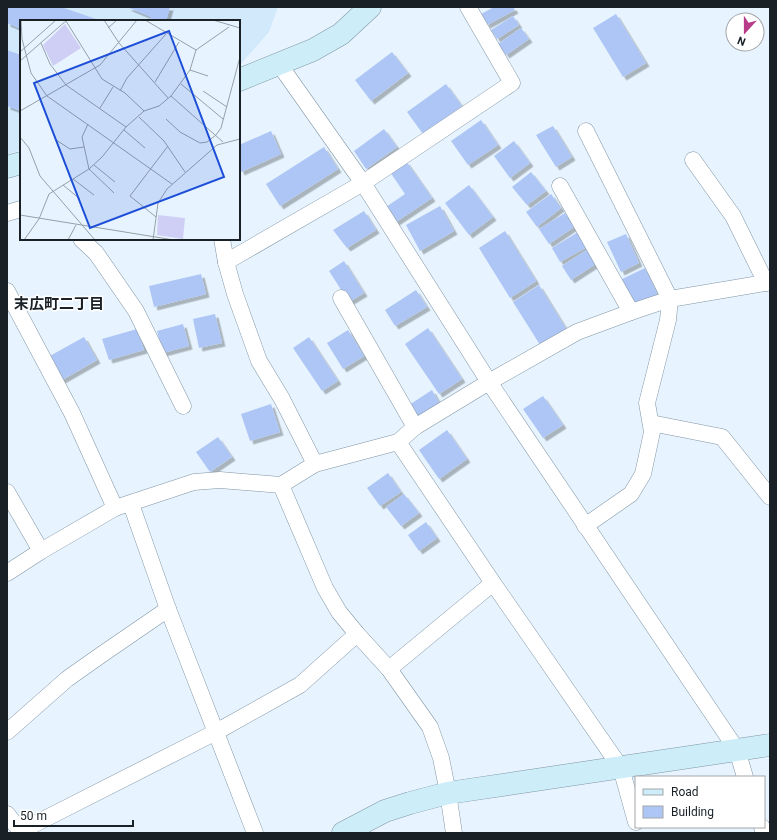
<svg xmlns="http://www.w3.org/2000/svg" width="777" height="840" viewBox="0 0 777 840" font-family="Roboto,'Noto Sans JP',sans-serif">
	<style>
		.built { fill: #d2e8fb }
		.building { fill: #aec6f6; filter: url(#shadow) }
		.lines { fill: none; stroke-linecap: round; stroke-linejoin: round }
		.street-casing { stroke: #8195a5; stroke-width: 17 }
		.secondary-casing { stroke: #8195a5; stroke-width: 23 }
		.street { stroke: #fff; stroke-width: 16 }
		.secondary { stroke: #cdeef9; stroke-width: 22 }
		.labels { text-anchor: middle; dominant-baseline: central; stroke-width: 3; stroke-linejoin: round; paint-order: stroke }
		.neighbourhood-label { font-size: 15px; font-weight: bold; fill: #192127; stroke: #fff }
		.inset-road { fill: none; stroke: #95a0a9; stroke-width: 1 }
		.view { fill: #1d4ed8; fill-opacity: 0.15; stroke: #1d4ed8; stroke-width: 2 }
		.inset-edge { fill: none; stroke: #192127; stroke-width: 2 }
	</style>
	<defs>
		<filter id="shadow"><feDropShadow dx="3.5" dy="3.5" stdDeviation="0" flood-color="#0004"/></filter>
	</defs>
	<rect width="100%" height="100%" fill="#e7f4ff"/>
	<polygon class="built" points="7,7 278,7 269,32 239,66 239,21 21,21 21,150 7,155"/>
	<g class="building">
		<polygon points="7,7 61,7 102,21 21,21 21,29 7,23"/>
		<polygon points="127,7 170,7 166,21 150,21 151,17"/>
		<polygon points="494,7 513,7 515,10 487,25 481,14"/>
		<polygon points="616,14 646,63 623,77 593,28"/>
		<polygon points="513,16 519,25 497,39 491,30"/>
		<polygon points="521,28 529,39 506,55 498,44"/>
		<polygon points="7,50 21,55 21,111 7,106"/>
		<polygon points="392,52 408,73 371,101 355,80"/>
		<polygon points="446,84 462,106 423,134 407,112"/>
		<polygon points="481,120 498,145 468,165 451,141"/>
		<polygon points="553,126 572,157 556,167 536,135"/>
		<polygon points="384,129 397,147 366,169 354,151"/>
		<polygon points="271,131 281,154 241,172 239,167 239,145"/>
		<polygon points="514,141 530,163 510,178 494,156"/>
		<polygon points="324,147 338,169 280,206 266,184"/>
		<polygon points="406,161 432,198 396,222 386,207 405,194 390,172"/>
		<polygon points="531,172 546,191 527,205 512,187"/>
		<polygon points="469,185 493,217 469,235 445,203"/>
		<polygon points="551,194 561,208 537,227 526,212"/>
		<polygon points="440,206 454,231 420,251 406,225"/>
		<polygon points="364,211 376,230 347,248 333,230"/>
		<polygon points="565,213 574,227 549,244 539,229"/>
		<polygon points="505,231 536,281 510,298 479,248"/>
		<polygon points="578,232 587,247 560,262 552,248"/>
		<polygon points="626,234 639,263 621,272 607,242"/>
		<polygon points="588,249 597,263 571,280 562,266"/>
		<polygon points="344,261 364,293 349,302 329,271"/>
		<polygon points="645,268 659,297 636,308 622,279"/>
		<polygon points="201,274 206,294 154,307 149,286"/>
		<polygon points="539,285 568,332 542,348 513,302"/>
		<polygon points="416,290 427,307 395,326 385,310"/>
		<polygon points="215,314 222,343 199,348 193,319"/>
		<polygon points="183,324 189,346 163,353 157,331"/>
		<polygon points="428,328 462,379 439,394 405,344"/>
		<polygon points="137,329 144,350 109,360 102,339"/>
		<polygon points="348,330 364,356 343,369 327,343"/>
		<polygon points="84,337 97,360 62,380 48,357"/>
		<polygon points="309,337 338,381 322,391 293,348"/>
		<polygon points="432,390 441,406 419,420 409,405"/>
		<polygon points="543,396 563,425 543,438 523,409"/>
		<polygon points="271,404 280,432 250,441 241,414"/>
		<polygon points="447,430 467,459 439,479 419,450"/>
		<polygon points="218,437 232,457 210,472 196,452"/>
		<polygon points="388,473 401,492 380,506 367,488"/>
		<polygon points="404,494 419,513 401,526 386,507"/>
		<polygon points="426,522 437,538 419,551 408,535"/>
	</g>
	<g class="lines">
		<g class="street-casing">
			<g id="street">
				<polyline points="279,64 363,183 489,382 737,750 745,777"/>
				<polyline points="693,160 733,216 766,283"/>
				<polyline points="560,186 631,312"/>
				<polyline points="7,213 21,209"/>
				<polyline points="81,239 96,253 136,311 183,406"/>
				<polyline points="222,239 226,262 235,294 259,361 282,399 315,464"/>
				<polyline points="226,262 363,183 512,83 468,7"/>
				<polyline points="7,291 72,413 115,508"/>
				<polyline points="341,298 415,427"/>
				<polyline points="651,423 722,437 770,497"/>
				<polyline points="398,442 493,583 621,768 636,822"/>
				<polyline points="281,485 325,588 339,612 357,634 389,669 430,727 441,758 448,793 454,833"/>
				<polyline points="7,492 41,551"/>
				<polyline points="131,504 168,609 255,833"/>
				<polyline points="585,526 631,494 643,474 652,432 647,403 668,320 670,299 586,131"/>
				<polyline points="7,573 41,551 115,508 194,482 220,480 281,485 315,464 398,442 415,427 489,382 577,332 631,312 670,299 770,282"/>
				<polyline points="389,669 493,583"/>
				<polyline points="7,732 67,679 101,655 168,609"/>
				<polyline points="7,814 22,833"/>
				<polyline points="762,827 764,833"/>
				<polyline points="21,831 216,732 300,685 357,634"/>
			</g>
		</g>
		<g class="secondary-casing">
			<g id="secondary">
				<polyline points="239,80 313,50 341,34 370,7"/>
				<polyline points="7,167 21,163"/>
				<polyline points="343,833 385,811 410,803 448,793 770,745"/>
			</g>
		</g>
		<use href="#street" class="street"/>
		<use href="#secondary" class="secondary"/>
	</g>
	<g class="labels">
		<g class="neighbourhood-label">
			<text x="59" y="304">末広町二丁目</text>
		</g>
	</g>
	<g transform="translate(20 20)">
		<rect width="220" height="220" fill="#e7f4ff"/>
		<path d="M45,4L61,28L33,46L23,25ZM138,195L165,198L163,219L137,215Z" fill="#cfcff6"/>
		<path class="inset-road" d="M1,0L2,19L11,53L27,76L152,164M84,0L99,23L148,78M125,0L176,30L209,7M193,0L220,8M46,1L82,59L105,73L124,91M88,8L97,0M21,23L30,44L46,65L106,107M0,32L36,0M0,41L47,0M170,50L188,56M135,62L159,22M161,64L203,99M100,71L107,58L146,14M183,71L207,87M151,76L203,122M80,88L93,67M0,91L80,45L117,0M119,97L144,121L165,152M146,99L160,112L180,123L187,122L196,115L201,108L220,37M68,104L62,117L69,149L94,173M104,110L125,128M0,117L9,128L20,156L75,220M36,120L50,129L64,127M74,145L95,162M53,159L74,175M43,165L60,179M0,195L154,220M136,197L110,176L148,126M4,220L19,199L29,174L69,149L82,137L106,107L124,91L139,86L151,76L170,50L176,30M48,220L56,205M133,220L138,183L147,169L197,125L220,119"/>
		<path class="view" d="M149,11L204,157L70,208L14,63Z"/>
		<rect width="220" height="220" class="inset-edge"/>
	</g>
	<rect width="777" height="840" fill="none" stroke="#192127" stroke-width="16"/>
	<rect x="635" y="776" width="130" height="52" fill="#ffffff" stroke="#a3a6a9"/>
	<rect x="643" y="789" width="20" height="6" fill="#cdeef9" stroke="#a3a6a9"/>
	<text x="671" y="796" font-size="12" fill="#192127">Road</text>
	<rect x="643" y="806" width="20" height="12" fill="#aec6f6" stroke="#a3a6a9"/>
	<text x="671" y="816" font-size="12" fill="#192127">Building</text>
	<g transform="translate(745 32) rotate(201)"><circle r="19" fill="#ffffff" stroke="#a3a6a9"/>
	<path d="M0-3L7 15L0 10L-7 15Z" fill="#b83b8a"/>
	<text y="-6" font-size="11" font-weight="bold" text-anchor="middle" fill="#192127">N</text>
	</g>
	<path d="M14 820v6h119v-6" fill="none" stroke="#192127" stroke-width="2"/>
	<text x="20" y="820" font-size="12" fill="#192127" stroke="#ffffff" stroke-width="3" paint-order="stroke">50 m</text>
</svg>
